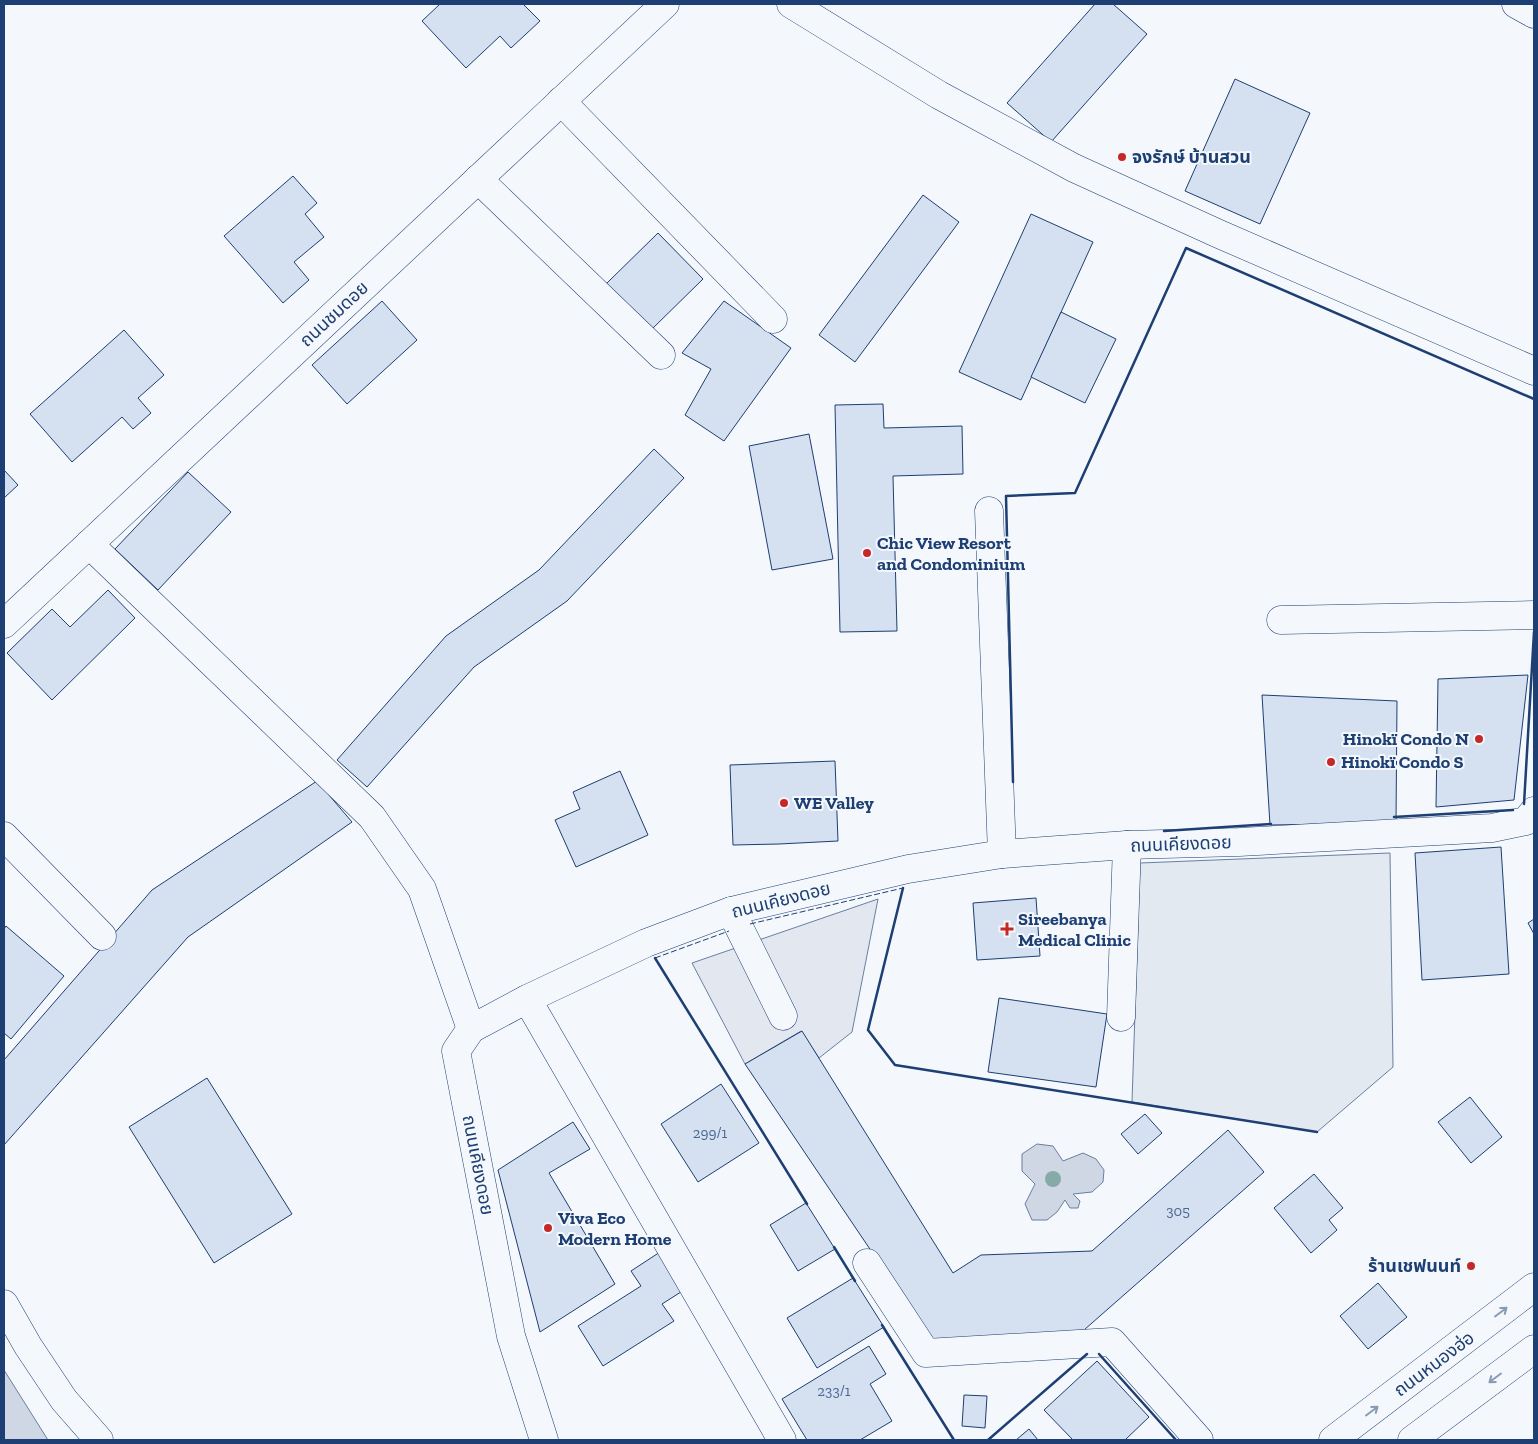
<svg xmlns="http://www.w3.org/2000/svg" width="1538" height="1444" viewBox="0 0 1538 1444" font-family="'Zilla Slab','Noto Sans Thai',serif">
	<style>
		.green { fill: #e3e9f0; stroke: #687fa3 }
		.parking { fill: #e3e8f0; stroke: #687fa3 }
		.water { fill: #cfd7e4; stroke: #687fa3 }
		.building { fill: #d5e0f0; stroke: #1d3f73 }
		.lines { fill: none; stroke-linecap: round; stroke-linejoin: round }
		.minor-casing { stroke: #1d3f73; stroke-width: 29 }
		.major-casing { stroke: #1d3f73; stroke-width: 29 }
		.minor { stroke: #f4f7fb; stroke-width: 28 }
		.major { stroke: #f4f7fb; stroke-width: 28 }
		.fence { stroke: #1d3f73; stroke-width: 1; stroke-dasharray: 6 2.5; stroke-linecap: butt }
		.wall { stroke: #1d3f73; stroke-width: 2.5 }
		.tree { fill: #86aba6 }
		.oneway { stroke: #889bb7 }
		.poi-dot { fill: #c62828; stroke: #f4f7fb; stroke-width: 2 }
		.labels { text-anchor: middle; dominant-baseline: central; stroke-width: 4; stroke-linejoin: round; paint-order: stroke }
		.number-label { font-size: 15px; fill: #4b6792 }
		.poi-label { font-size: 18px; font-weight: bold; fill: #1d3f73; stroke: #f4f7fb; text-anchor: start }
		.street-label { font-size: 18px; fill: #1d3f73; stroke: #f4f7fb }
	</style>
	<rect width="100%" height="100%" fill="#f4f7fb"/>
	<polygon class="green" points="1390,853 1393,1067 1317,1132 1132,1102 1140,863"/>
	<polygon class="parking" points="878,899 852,1032 819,1058 801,1031 745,1064 692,963"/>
	<g class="water">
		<polygon points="1037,1144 1053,1146 1063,1161 1083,1153 1096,1159 1104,1170 1103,1182 1092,1192 1073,1194 1080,1201 1078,1208 1070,1208 1065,1200 1057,1212 1047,1220 1032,1220 1025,1204 1035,1184 1022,1171 1022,1154"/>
		<polygon points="4,1370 48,1440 4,1440"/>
	</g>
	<g class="building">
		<polygon points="440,4 523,4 540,21 511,48 500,36 466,68 422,21"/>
		<polygon points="1095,4 1113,4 1147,34 1051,142 1007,103"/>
		<polygon points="1235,79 1310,113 1260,224 1185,191"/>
		<polygon points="293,176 317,203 305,214 324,237 294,262 309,280 283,303 224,236"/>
		<polygon points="923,195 959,222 855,362 819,335"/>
		<polygon points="1031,214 1093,242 1021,400 959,372"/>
		<polygon points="658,233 703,279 651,330 606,284"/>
		<polygon points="382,301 417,340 347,404 312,365"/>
		<polygon points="724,301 791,348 724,441 685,415 711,369 682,353"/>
		<polygon points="1061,312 1116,339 1085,403 1031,377"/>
		<polygon points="124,330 164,375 138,398 151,413 133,429 122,417 72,462 30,414"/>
		<polygon points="883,404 884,428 962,426 963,474 893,476 897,631 840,632 835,405"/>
		<polygon points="809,434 833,559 772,570 749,446"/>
		<polygon points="654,449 684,478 567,601 474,667 367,787 337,760 446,636 539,570"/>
		<polygon points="4,470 18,485 4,498"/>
		<polygon points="188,472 231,512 158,590 115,549"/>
		<polygon points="108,590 135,618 52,700 7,653 52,609 70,627"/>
		<polygon points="1528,675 1514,800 1436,807 1438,679"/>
		<polygon points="1262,695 1397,701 1396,823 1270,825"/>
		<polygon points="835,761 838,841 779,844 733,845 730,765"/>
		<polygon points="620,771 648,835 576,867 555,820 580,809 573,792"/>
		<polygon points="317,781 352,822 188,937 4,1145 4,1060 152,890"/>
		<polygon points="1501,847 1509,974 1422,980 1415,853"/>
		<polygon points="1036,898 1040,956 977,960 973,903"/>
		<polygon points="1534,919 1534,934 1528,923"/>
		<polygon points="6,926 64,976 11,1039 4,1033 4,929"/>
		<polygon points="999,998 1107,1014 1096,1087 988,1072"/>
		<polygon points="802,1031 953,1273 981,1255 1092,1251 1228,1130 1264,1172 1084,1330 934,1344 745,1064"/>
		<polygon points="207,1078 292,1214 214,1263 129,1127"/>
		<polygon points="721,1084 759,1143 698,1182 661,1124"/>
		<polygon points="1470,1097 1502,1137 1471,1163 1438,1122"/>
		<polygon points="1145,1114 1162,1133 1138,1154 1121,1134"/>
		<polygon points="573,1122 590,1149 549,1173 615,1284 540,1332 498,1170"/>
		<polygon points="1314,1174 1343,1208 1329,1220 1337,1230 1311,1253 1274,1208"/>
		<polygon points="806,1203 835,1249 798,1271 770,1225"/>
		<polygon points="660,1252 684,1290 662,1304 674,1321 603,1366 578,1326 641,1286 631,1271"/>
		<polygon points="853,1278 884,1327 817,1368 787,1318"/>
		<polygon points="1378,1283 1407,1317 1368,1349 1340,1316"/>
		<polygon points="869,1346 886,1374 870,1384 892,1421 860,1440 807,1440 782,1399"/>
		<polygon points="1097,1361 1149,1417 1125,1440 1073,1440 1044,1410"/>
		<polygon points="964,1395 987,1396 985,1428 962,1426"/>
		<polygon points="1029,1429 1038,1440 1016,1440"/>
	</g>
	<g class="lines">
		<g class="minor-casing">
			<g id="minor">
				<polyline points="791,4 939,95 1074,168 1219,234 1534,371"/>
				<polyline points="1516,4 1534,14"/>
				<polyline points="561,101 773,319"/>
				<polyline points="478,179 661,355"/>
				<polyline points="989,511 1002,854"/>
				<polyline points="89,544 372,817 422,889 471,1029"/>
				<polyline points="1281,620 1534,615"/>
				<polyline points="4,624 665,4"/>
				<polyline points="4,836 102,936"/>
				<polyline points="731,911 783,1016"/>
				<polyline points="527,999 782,1440"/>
				<polyline points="1121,1017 1127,845"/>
				<polyline points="867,1263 926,1353 1112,1342 1199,1440"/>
				<polyline points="544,1440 511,1336 456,1051 471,1029 527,999 646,943 731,911 908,869 1002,854 1127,845 1239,842 1492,828 1526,821 1534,811"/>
				<polyline points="1333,1440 1534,1287"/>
				<polyline points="1412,1440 1534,1349"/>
			</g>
		</g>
		<g class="major-casing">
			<polyline id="major" points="4,1304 28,1346 64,1400 99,1440"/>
		</g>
		<use href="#minor" class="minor"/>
		<use href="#major" class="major"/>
		<g class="fence">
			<polyline points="750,924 903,888"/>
			<polyline points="655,958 729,931"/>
		</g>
		<g class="wall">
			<polyline points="1013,782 1006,496 1075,493 1186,248 1534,399"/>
			<polyline points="1524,804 1534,632"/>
			<polyline points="1394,817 1513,810"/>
			<polyline points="1164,831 1271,824"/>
			<polyline points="903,888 868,1030 895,1065 1317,1132"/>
			<polyline points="655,958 807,1204"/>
			<polyline points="834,1247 855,1281"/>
			<polyline points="882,1325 954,1440"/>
			<polyline points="1099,1354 1176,1440"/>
			<polyline points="988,1440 1087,1354"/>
		</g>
	</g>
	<circle class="tree" cx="1053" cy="1179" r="8"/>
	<defs><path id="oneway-shaft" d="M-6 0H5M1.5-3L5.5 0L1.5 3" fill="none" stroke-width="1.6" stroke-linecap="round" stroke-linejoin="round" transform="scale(1.25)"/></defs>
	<g class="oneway">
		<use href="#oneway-shaft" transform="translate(1501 1312) rotate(-37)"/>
		<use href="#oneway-shaft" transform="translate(1495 1378) rotate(143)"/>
		<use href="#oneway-shaft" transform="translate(1372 1411) rotate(-37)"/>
	</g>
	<g class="poi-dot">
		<circle cx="1122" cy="157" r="5"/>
		<circle cx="867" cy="553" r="5"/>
		<circle cx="1479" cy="739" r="5"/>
		<circle cx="1331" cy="762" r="5"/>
		<circle cx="784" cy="803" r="5"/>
		<path d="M1004.5 921.5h5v5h5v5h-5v5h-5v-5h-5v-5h5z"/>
		<circle cx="548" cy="1228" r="5"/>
		<circle cx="1471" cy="1266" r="5"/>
	</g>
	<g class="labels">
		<g class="number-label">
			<text x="710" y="1133">299/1</text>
			<text x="1178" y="1211">305</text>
			<text x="834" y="1391">233/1</text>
		</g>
		<g class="poi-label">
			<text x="1132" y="157">จงรักษ์ บ้านสวน</text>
			<text x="877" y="543">Chic View Resort<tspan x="877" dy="21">and Condominium</tspan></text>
			<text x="1469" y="739" text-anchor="end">Hinokï Condo N</text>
			<text x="1341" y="762">Hinokï Condo S</text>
			<text x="794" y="803">WE Valley</text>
			<text x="1018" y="919">Sireebanya<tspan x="1018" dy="21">Medical Clinic</tspan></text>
			<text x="558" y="1218">Viva Eco<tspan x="558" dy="21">Modern Home</tspan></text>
			<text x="1461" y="1266" text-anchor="end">ร้านเชฟนนท์</text>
		</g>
		<g class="street-label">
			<text transform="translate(334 314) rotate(-43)">ถนนชมดอย</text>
			<text transform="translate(1181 844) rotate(-2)">ถนนเคียงดอย</text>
			<text transform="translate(781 900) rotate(-14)">ถนนเคียงดอย</text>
			<text transform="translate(478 1165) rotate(79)">ถนนเคียงดอย</text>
			<text transform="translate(1434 1364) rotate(-37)">ถนนหนองฮ่อ</text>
		</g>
	</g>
	<rect width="1538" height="1444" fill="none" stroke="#1d3f73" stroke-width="10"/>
</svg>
